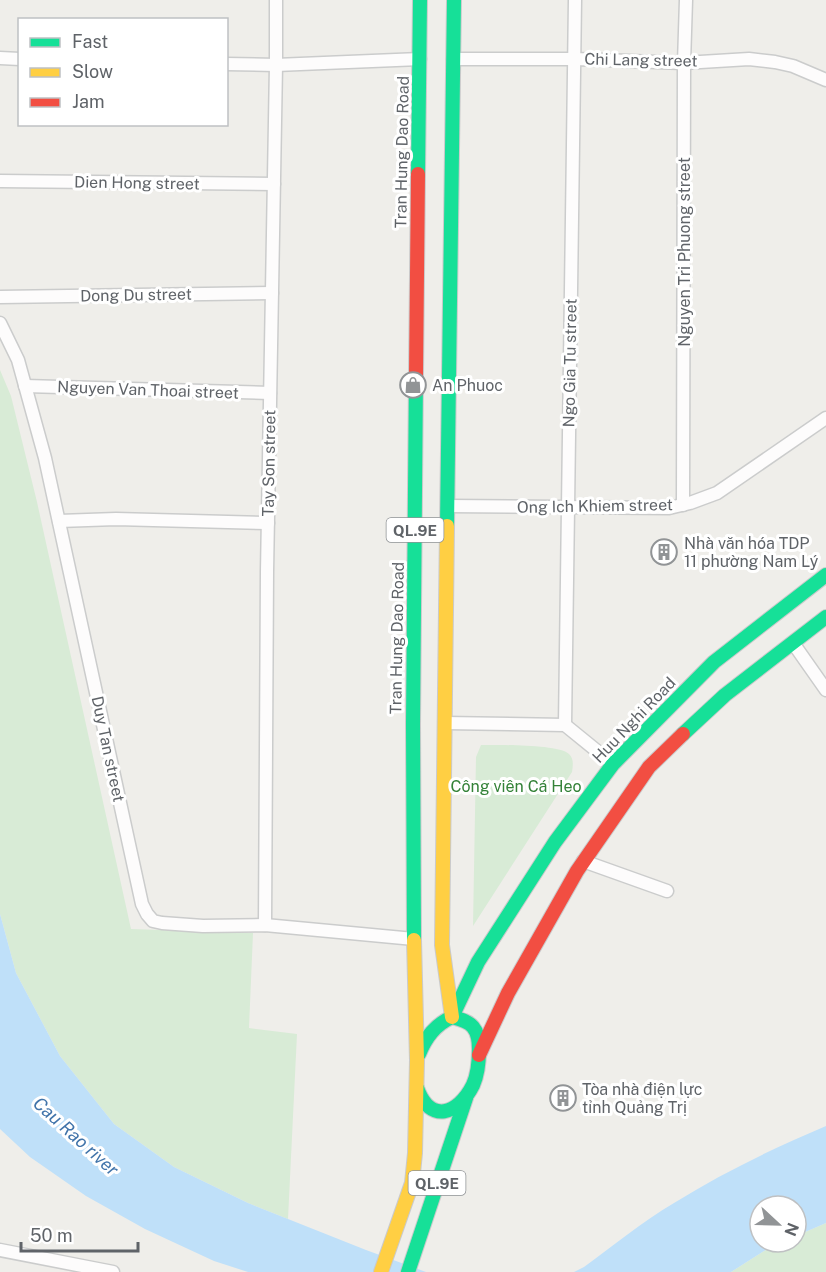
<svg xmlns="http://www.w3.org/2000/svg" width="826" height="1272" viewBox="0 0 826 1272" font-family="'Public Sans',sans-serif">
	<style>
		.green { fill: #d8ebd6 }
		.water { fill: #bfe0f9 }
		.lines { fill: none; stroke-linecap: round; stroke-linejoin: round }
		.street-casing { stroke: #cbcccc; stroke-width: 15 }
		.fast-casing { stroke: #cacacb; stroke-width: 16 }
		.slow-casing { stroke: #cacacb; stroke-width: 16 }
		.jam-casing { stroke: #cacacb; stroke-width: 16 }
		.street { stroke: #fdfcfc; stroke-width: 12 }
		.fast { stroke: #16e098; stroke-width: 14 }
		.slow { stroke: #ffcf43; stroke-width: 14 }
		.jam { stroke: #f24e42; stroke-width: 14 }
		.labels { text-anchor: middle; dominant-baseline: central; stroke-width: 6; stroke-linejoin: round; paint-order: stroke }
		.shield { fill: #fff; stroke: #8f9295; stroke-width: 1.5 }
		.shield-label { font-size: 15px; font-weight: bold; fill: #5f6368 }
		.street-label { font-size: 16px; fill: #5f6368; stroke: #fff }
		.poi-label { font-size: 16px; fill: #5f6368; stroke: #fff; text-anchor: start }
		.park-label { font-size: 16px; fill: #348238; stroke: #fff }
		.water-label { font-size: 18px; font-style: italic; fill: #4174aa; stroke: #fff }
	</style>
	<rect width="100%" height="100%" fill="#efeeea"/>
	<g class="green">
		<polygon points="0,370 11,396 37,502 131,929 253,933 249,1028 297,1034 288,1219 248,1203 174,1167 114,1124 60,1056 16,973 0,914"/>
		<path d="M481,745C497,745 558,744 569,754C574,759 573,765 572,772L473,926L476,757Z"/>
		<polygon points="826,1223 826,1272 731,1272 772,1246 782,1242 796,1242 796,1236"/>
	</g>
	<g class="water">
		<polygon points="0,914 16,973 60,1056 114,1124 174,1167 248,1203 366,1250 426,1272 248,1272 214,1261 145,1229 86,1196 30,1157 0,1129"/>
		<path d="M826,1126V1223L796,1236V1206H760V1242H782L772,1246L731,1272H574L584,1267C613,1246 642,1222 674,1203C722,1173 774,1148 826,1126Z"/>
	</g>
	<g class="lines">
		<g class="street-casing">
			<g id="street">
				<polyline points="0,58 20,59"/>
				<polyline points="453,59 575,59 684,63 749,59 775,62 793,66 826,80"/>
				<polyline points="226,64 276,65 420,59"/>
				<polyline points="0,181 274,184"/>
				<polyline points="0,297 272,293"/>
				<polyline points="0,323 18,360 45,458 142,904 147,914 153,921 162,923 203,926 265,925 414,939"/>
				<polyline points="25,386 270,393"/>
				<polyline points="683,505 684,63 686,0"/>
				<polyline points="448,506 669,508 690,503 717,493 826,418"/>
				<polyline points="59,521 116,519 268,523"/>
				<polyline points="793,643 826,690"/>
				<polyline points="445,723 565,725 613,764"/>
				<polyline points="565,725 575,0"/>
				<polyline points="583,861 667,891"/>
				<polyline points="265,925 267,572 276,65 276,0"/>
				<polyline points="0,1250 113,1272"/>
			</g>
		</g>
		<g class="fast-casing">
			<g id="fast">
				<polyline points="418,174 420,0"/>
				<polyline points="447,526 454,0"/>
				<polyline points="683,734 725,695 826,617"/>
				<polyline points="414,940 413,724 416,375"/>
				<polyline points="452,1017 478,962 555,842 613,764 714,662 826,575"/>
				<path d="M417,1088C430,1124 458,1115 473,1085C478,1074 479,1061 479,1049C479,1041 478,1033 473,1027C468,1021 459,1019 452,1017C435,1025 426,1037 419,1054"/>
				<polyline points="408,1272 466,1098"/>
			</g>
		</g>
		<g class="slow-casing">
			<g id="slow">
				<polyline points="447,526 442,945 452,1017"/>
				<polyline points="381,1272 412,1183 415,1153 417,1060 414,940"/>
			</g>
		</g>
		<g class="jam-casing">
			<g id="jam">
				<polyline points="416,375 418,174"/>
				<polyline points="479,1055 508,993 577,871 649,767 683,734"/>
			</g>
		</g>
		<use href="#street" class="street"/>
		<use href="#fast" class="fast"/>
		<use href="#slow" class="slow"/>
		<use href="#jam" class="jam"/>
	</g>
	<defs>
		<g id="shop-ring" transform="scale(1.35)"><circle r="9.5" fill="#fff" stroke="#919496" stroke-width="1.5"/><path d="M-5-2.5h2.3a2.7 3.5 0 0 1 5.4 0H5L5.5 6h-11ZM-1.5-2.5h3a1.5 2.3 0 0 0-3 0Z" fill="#919496"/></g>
		<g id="building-ring" transform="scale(1.35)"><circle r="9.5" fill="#fff" stroke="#919496" stroke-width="1.5"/><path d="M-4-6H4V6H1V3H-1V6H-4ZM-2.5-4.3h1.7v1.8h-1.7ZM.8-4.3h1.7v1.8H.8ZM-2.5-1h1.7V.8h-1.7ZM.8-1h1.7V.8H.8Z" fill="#919496"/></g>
	</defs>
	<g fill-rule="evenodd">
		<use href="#shop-ring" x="413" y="385"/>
		<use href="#building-ring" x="664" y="552"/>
		<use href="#building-ring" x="563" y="1098"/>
	</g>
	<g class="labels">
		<g class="shield">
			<rect x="386.5" y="518" width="57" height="24" rx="4.5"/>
			<rect x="408.5" y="1171" width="57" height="24" rx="4.5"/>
		</g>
		<g class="shield-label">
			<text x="415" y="530">QL.9E</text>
			<text x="437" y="1183">QL.9E</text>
		</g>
		<g class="street-label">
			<text transform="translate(641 60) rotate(1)">Chi Lang street</text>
			<text transform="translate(402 152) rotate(-89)">Tran Hung Dao Road</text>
			<text transform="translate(137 183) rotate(1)">Dien Hong street</text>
			<text transform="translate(684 252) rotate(-90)">Nguyen Tri Phuong street</text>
			<text transform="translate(136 295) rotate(-1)">Dong Du street</text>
			<text transform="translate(570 363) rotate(-89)">Ngo Gia Tu street</text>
			<text transform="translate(148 390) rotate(2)">Nguyen Van Thoai street</text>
			<text transform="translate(269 463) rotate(-89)">Tay Son street</text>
			<text transform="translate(595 506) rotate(-1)">Ong Ich Khiem street</text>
			<text transform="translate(397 638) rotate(-89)">Tran Hung Dao Road</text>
			<text transform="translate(634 720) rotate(-46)">Huu Nghi Road</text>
			<text transform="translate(108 749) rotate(78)">Duy Tan street</text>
		</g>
		<g class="poi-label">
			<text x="432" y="385">An Phuoc</text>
			<text x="684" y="543">Nhà văn hóa TDP<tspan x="684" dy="18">11 phường Nam Lý</tspan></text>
			<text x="582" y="1089">Tòa nhà điện lực<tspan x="582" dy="18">tỉnh Quảng Trị</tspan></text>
		</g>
		<g class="park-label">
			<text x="516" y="786">Công viên Cá Heo</text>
		</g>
		<g class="water-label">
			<text transform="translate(76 1136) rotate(42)">Cau Rao river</text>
		</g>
	</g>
	<rect x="18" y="18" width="210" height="108" fill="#ffffff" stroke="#bfc1c3" stroke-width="1.5"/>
	<rect x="30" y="38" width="30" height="9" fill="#16e098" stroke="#bfc1c3" stroke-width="1.5"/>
	<text x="72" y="48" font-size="18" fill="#5f6368">Fast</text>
	<rect x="30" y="68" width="30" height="9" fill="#ffcf43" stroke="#bfc1c3" stroke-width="1.5"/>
	<text x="72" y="78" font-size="18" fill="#5f6368">Slow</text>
	<rect x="30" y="98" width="30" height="9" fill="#f24e42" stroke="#bfc1c3" stroke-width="1.5"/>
	<text x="72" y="108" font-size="18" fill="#5f6368">Jam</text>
	<g transform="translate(778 1224) rotate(112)"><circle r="28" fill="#ffffff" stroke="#bfc1c3" stroke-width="1.5"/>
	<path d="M0-4.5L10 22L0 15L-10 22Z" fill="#919496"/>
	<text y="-9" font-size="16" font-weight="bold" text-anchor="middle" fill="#5f6368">N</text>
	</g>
	<path d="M21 1242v9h117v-9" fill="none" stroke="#5f6368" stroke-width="3"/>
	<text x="30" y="1242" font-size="18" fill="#5f6368" stroke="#ffffff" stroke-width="4.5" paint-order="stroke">50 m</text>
</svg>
